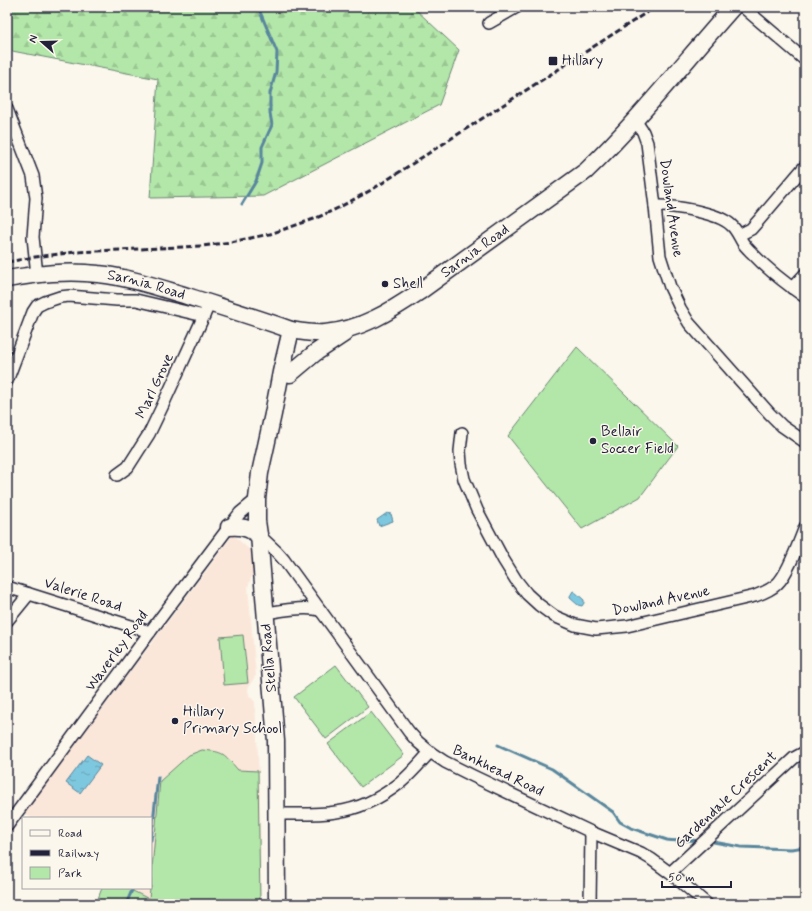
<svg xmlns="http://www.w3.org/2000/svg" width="812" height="911" viewBox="0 0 812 911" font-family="Mynerve,sans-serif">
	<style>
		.built { fill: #fbe7da }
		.green { fill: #b3e7a9; stroke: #6a8472 }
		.forest { fill: url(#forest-firs); stroke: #6a8472 }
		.water { fill: url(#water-ripples); stroke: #59869d }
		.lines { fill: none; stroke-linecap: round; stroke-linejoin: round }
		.stream { stroke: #59869d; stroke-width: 3 }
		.street-casing { stroke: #22223b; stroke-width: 14 }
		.secondary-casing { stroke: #22223b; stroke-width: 19 }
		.street { stroke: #fbf7ec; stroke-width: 11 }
		.secondary { stroke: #fbf7ec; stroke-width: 16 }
		.rail { stroke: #22223b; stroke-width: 3; stroke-dasharray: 6 3; stroke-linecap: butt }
		.poi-dot { fill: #22223b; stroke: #fbf7ec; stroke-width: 1.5 }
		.labels { text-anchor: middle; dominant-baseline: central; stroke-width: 3; stroke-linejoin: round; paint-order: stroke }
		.poi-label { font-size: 15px; fill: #22223b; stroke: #fbf7ec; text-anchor: start }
		.street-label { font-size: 15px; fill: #22223b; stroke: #fbf7ec }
	</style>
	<defs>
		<pattern id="forest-firs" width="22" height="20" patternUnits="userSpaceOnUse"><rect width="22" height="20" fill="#b3e7a9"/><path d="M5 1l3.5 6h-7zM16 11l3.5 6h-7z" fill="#9ac692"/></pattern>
		<pattern id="water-ripples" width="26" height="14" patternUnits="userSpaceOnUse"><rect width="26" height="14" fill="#7ec8df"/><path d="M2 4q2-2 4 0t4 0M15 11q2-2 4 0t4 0" fill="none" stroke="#67a2b6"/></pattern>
	</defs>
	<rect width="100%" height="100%" fill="#fbf7ec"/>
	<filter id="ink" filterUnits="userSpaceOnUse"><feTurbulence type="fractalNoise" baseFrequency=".025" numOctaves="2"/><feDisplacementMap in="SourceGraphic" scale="8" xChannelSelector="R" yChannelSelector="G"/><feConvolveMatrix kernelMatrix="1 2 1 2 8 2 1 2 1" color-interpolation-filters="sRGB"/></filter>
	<g filter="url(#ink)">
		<polygon class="built" points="233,535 251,551 253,573 248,587 256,675 249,686 248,690 249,695 255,702 260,792 261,904 149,904 149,899 127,888 151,888 151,818 31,818 24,813"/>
		<g class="green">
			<polygon points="577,347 678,446 640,497 582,529 508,436"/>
			<polygon points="243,635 248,683 224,685 220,637"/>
			<polygon points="336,665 368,707 326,739 294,697"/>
			<polygon points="371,712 404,755 361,787 328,744"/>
			<path d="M202,750C225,752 223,753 238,770L258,771L260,904H96L102,888H127L149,899L150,888H151V879L160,781L189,755Z"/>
		</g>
		<polygon class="forest" points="7,7 413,7 459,50 439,105 263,196 150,198 158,79 7,50"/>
		<g class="water">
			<polygon points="387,513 391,514 393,521 379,526 377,520"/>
			<polygon points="573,591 575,592 584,600 584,603 582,606 578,605 570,598 570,596"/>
			<polygon points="87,755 101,765 80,793 66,783"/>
		</g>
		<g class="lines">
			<g class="stream">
				<polyline points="242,204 256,181 262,163 262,147 272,125 270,113 270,93 276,72 277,52 258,7"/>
				<path d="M498,745L552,769L613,812L620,822L631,828L667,840C678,842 689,839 701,841"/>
				<polyline points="151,840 158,777"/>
				<polyline points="708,841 741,847 791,849 805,847"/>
				<polyline points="126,904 133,888"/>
			</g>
			<g class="street-casing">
				<g id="street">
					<polyline points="743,7 805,60"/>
					<polyline points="489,23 517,7"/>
					<polyline points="7,109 33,176 36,198 33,237 37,275"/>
					<polyline points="635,120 643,132 647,143 655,206 660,256 670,287 680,308 689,323 770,414 782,426 805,442"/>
					<path d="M655,206C672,205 719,213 731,225C737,230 739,237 743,243C745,246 748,249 751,252C767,269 786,284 805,297"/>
					<polyline points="739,235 751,229 759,220 805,166"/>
					<polyline points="792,288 805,274"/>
					<polyline points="7,381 33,312 37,306 45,302 60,297 69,296 117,300 136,300 204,316"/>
					<path d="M462,433L460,451L461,464L464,479L477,510L503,559L516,580L527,594L539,605L554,616L575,625L596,629L627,626L755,596C763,593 771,590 777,584C788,574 799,542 805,527"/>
					<polyline points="117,475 128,467 149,434 162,407 207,309"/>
					<polyline points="259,535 276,551 284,560 321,611 409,732 418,742 430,752 445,762 473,776 591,832 641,853 651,859 670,873 707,904"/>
					<polyline points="7,587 150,632"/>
					<path d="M266,613C280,611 308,605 321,611"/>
					<polyline points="7,621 29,594"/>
					<path d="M277,814C296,814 317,815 336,812C359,809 382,797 400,783C411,774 421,762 430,752"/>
					<polyline points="7,826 150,632 229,527 240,513 257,499"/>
					<polyline points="670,873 794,758 805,752"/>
					<polyline points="590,904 591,832"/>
				</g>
			</g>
			<g class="secondary-casing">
				<g id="secondary">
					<path id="s1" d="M7,279C37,274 68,270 98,274C129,277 160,288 190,297C224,308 258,318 291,330C303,332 314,334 325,333C361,330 391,311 419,292L586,171C639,120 684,62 733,7"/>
					<polyline points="290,374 315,353 345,333"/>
					<path d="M229,527C242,526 248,528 259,535"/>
					<polyline points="277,904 276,741 259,535 257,521 257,499 260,473 273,414 281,372 291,330"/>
				</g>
			</g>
			<use href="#street" class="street"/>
			<use href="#secondary" class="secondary"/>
			<polyline class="rail" points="7,262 35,257 76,252 202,246 231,242 270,234 314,219 338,208 373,189 655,7"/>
		</g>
	</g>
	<g class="poi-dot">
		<rect x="548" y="56" width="10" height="10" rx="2"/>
		<circle cx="385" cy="284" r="4"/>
		<circle cx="593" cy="441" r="4"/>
		<circle cx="175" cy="721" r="4"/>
	</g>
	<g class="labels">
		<g class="poi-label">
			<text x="562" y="61">Hillary</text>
			<text x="393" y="284">Shell</text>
			<text x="601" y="432">Bellair<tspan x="601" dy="17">Soccer Field</tspan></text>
			<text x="183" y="712">Hillary<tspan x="183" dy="17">Primary School</tspan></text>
		</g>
		<g class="street-label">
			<text transform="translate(671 208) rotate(82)">Dowland Avenue</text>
			<text stroke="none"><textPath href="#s1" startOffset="500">Sarnia Road</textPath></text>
			<text stroke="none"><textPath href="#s1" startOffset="141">Sarnia Road</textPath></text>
			<text transform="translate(155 386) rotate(-65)">Marl Grove</text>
			<text transform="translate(83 595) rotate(18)">Valerie Road</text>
			<text transform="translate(661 601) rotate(-12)">Dowland Avenue</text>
			<text transform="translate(117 651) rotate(-54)">Waverley Road</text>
			<text transform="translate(269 658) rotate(-95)">Stella Road</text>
			<text transform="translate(498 771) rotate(26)">Bankhead Road</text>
			<text transform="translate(726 800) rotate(-43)">Gardendale Crescent</text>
		</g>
	</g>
	<rect width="812" height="911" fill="none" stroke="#fbf7ec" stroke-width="24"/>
	<rect x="12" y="12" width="788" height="887" fill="none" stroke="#22223b" stroke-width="1.5" filter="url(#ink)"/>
	<rect x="22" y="817" width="130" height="72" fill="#fbf7ec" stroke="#a4a2a5"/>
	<rect x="30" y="830" width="20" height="6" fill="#fbf7ec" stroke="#a4a2a5"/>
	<text x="58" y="837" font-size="12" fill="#22223b">Road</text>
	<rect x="30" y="850" width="20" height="6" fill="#22223b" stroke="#a4a2a5"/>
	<text x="58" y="857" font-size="12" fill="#22223b">Railway</text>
	<rect x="30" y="867" width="20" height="12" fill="#b3e7a9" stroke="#a4a2a5"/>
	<text x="58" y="877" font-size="12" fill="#22223b">Park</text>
	<g transform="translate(42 42) rotate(290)" stroke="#fbf7ec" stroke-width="3" paint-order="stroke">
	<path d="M0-3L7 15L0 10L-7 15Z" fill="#22223b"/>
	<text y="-6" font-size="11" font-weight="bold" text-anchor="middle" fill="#22223b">N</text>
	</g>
	<path d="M662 881v6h69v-6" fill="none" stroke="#22223b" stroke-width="2"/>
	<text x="668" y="881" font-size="12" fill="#22223b" stroke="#fbf7ec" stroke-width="3" paint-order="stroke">50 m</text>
</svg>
